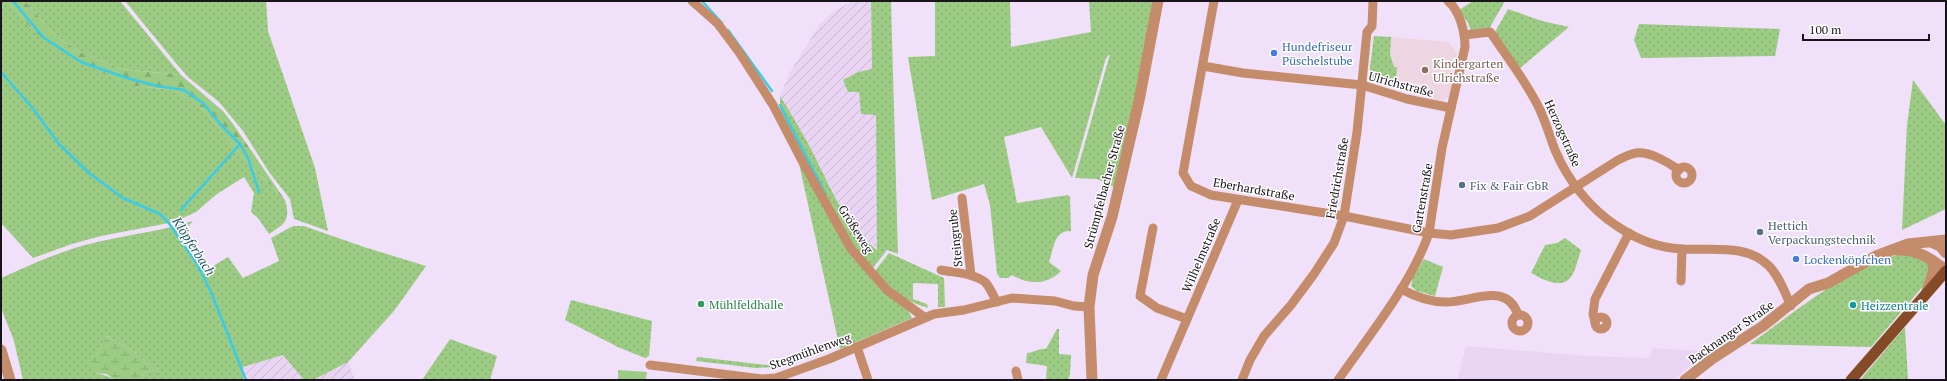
<svg xmlns="http://www.w3.org/2000/svg" width="1947" height="381" viewBox="0 0 1947 381" font-family="'PT Serif',serif">
	<style>
		.built { fill: #ead4f4 }
		.industrial { fill: url(#industrial-furrows) }
		.education { fill: #edd6e2 }
		.green { fill: url(#green-dots) }
		.forest { fill: url(#forest-firs) }
		.wetland { fill: url(#wetland-marsh) }
		.pitch { fill: #9ccc83 }
		.lines { fill: none; stroke-linecap: round; stroke-linejoin: round }
		.stream { stroke: #38cbea; stroke-width: 2.5 }
		.minor { stroke: #c58c6b; stroke-width: 9 }
		.tertiary { stroke: #c58c6b; stroke-width: 11 }
		.primary { stroke: #854a26; stroke-width: 11 }
		.shop-dot { fill: #3f7fe0; stroke: #fff; stroke-width: 1.5 }
		.education-dot { fill: #8d6e63; stroke: #fff; stroke-width: 1.5 }
		.service-dot { fill: #5c6f8a; stroke: #fff; stroke-width: 1.5 }
		.leisure-dot { fill: #2e9e5b; stroke: #fff; stroke-width: 1.5 }
		.culture-dot { fill: #0f9aa8; stroke: #fff; stroke-width: 1.5 }
		.labels { text-anchor: middle; dominant-baseline: central; stroke-width: 3; stroke-linejoin: round; paint-order: stroke }
		.shop-label { font-size: 12px; fill: #366cbe; stroke: #fff; text-anchor: start }
		.education-label { font-size: 12px; fill: #785e54; stroke: #fff; text-anchor: start }
		.street-label { font-size: 12px; fill: #19131c; stroke: #fff }
		.service-label { font-size: 12px; fill: #4e5e75; stroke: #fff; text-anchor: start }
		.leisure-label { font-size: 12px; fill: #27864d; stroke: #fff; text-anchor: start }
		.culture-label { font-size: 12px; fill: #0d838f; stroke: #fff; text-anchor: start }
		.water-label { font-size: 13px; font-style: italic; fill: #205967; stroke: #fff }
	</style>
	<defs>
		<pattern id="industrial-furrows" width="10" height="10" patternUnits="userSpaceOnUse"><rect width="10" height="10" fill="#ead4f4"/><path d="M-1 1l2-2M0 10L10 0M9 11l2-2" fill="none" stroke="#c8b5d1"/></pattern>
		<pattern id="green-dots" width="8" height="8" patternUnits="userSpaceOnUse"><rect width="8" height="8" fill="#9ccc83"/><path d="M2 2h.1M6 6h.1" fill="none" stroke="#86ae71" stroke-width="1.8" stroke-linecap="round"/></pattern>
		<pattern id="forest-firs" width="22" height="20" patternUnits="userSpaceOnUse"><rect width="22" height="20" fill="#9ccc83"/><path d="M5 1l3.5 6h-7zM16 11l3.5 6h-7z" fill="#86ae71"/></pattern>
		<pattern id="wetland-marsh" width="20" height="14" patternUnits="userSpaceOnUse"><rect width="20" height="14" fill="#9ccc83"/><path d="M1 5h8M5 5V1M11 12h8M15 12V8" fill="none" stroke="#86ae71"/></pattern>
	</defs>
	<rect width="100%" height="100%" fill="#f1e0fa"/>
	<polygon class="built" points="1466,346 1588,356 1647,358 1650,356 1652,348 1703,351 1701,356 1674,380 1457,380"/>
	<g class="industrial">
		<polygon points="852,1 871,1 872,69 858,72 859,92 876,115 878,250 857,232 844,213 805,138 780,96 790,72 820,24 834,11"/>
		<polygon points="283,355 304,380 243,380 243,367"/>
		<polygon points="348,362 355,380 313,380"/>
	</g>
	<polygon class="education" points="1391,37 1448,42 1457,53 1449,98 1445,98 1444,103 1437,102 1426,90 1426,85 1396,80 1397,68 1394,67 1390,54"/>
	<g class="green">
		<path d="M1,1H8L32,30L135,86L175,90L203,110L247,162L285,200C291,220 285,224 269,234L258,218L251,212L254,193L244,177L217,194L196,212L174,222L101,236L72,244L33,258L1,223Z"/>
		<polygon points="25,1 120,1 181,75 121,69 78,51 52,32"/>
		<polygon points="125,1 266,1 268,31 315,168 328,231 294,219 290,199 269,172 243,131 219,102 188,77 175,62"/>
		<path d="M871,1H891L898,254L887,250L872,269L853,248L802,156L780,108V96C789,110 797,124 805,138C827,177 841,222 877,250L876,115L861,114L859,92H848L843,80L858,72L872,69Z"/>
		<path d="M935,1H1010L1011,47L1091,32L1089,1H1155L1116,188L1097,179L1075,178L1110,54L1106,58L1072,178L1041,127L1004,137L1017,203L1068,195L1070,197L1071,231C1054,230 1054,248 1049,262L1061,271C1047,285 1029,285 1012,275L1008,278H1000L997,274L990,205L984,184L932,200L908,57L935,56Z"/>
		<polygon points="1473,1 1505,1 1489,29 1485,28 1471,31 1468,23 1459,10"/>
		<polygon points="1508,9 1542,21 1569,27 1519,69 1495,32"/>
		<polygon points="1639,24 1780,29 1775,56 1641,58 1634,40"/>
		<polygon points="1374,36 1391,37 1390,54 1394,67 1397,67 1396,80 1381,77 1375,80 1369,75"/>
		<polygon points="1913,80 1946,125 1946,209 1902,230 1907,125"/>
		<polygon points="798,159 850,252 909,312 912,318 840,349"/>
		<path d="M193,221L177,238L205,271L228,257L243,278L279,261L271,238L293,226H304L364,247L426,266L394,311L348,362L313,380H304L283,355L243,367V380H141L143,373L159,369L151,367L134,351L107,336L96,355L94,373C106,374 111,379 121,380H23L14,341L1,308V278C30,265 58,252 89,244C123,235 159,232 193,221Z"/>
		<path d="M1565,238L1581,250C1578,258 1576,270 1571,277C1561,290 1542,279 1531,273L1545,245L1557,243Z"/>
		<path d="M889,253L944,278L945,307H938V284L913,283V299L927,304L928,308C900,299 894,291 875,271Z"/>
		<path d="M1896,255H1913L1930,265L1925,284L1871,347L1750,344C1792,314 1846,269 1896,255Z"/>
		<polygon points="1424,259 1443,267 1435,296 1417,291 1411,286 1413,277"/>
		<polygon points="571,300 652,321 649,356 645,358 620,348 565,320"/>
		<polygon points="1905,327 1908,380 1860,380"/>
		<path d="M1057,329H1059V354L1071,355L1070,374L1068,380H1046L1047,366L1026,363L1027,353C1034,353 1039,348 1046,349Z"/>
		<polygon points="450,339 497,356 490,380 422,380"/>
		<polygon points="697,357 775,366 775,367 756,368 696,361"/>
	</g>
	<polygon class="forest" points="8,1 25,1 52,32 78,51 121,69 181,75 223,111 233,124 285,200 247,162 203,110 175,90 135,86 71,60 32,30"/>
	<polygon class="wetland" points="107,336 134,351 151,367 160,369 143,373 141,380 115,379 106,374 94,373 86,365 96,355"/>
	<polygon class="pitch" points="618,370 647,372 646,380 618,380"/>
	<g class="lines">
		<g class="stream">
			<polyline points="13,1 43,37 81,62 127,78 157,86 184,90 204,104 221,125 240,144 248,158 259,192"/>
			<polyline points="702,1 722,23"/>
			<polyline points="728,30 772,91"/>
			<polyline points="1,72 34,110 59,144 89,173 123,198 160,214 168,222 197,264 211,292 246,380"/>
			<polyline points="780,105 825,193"/>
			<polyline points="181,210 240,144"/>
		</g>
		<g class="minor">
			<polyline points="692,1 718,24 739,52 773,105 800,157 851,249 887,290 924,317"/>
			<path d="M1214,1L1183,173L1191,186L1211,195L1344,216L1429,233L1451,235L1498,228L1530,216L1618,160C1624,157 1630,154 1636,153C1649,151 1668,162 1679,170"/>
			<path d="M1464,35L1490,32L1493,36C1509,60 1528,84 1540,110C1546,123 1550,137 1555,150C1567,179 1590,209 1617,226C1636,239 1659,248 1682,249C1711,251 1746,243 1769,266C1779,276 1785,293 1791,306"/>
			<polyline points="1203,66 1243,73 1362,85 1407,99 1451,108"/>
			<circle cx="1684" cy="175" r="8"/>
			<polyline points="962,198 971,275"/>
			<polyline points="1153,228 1140,296 1157,308 1187,319"/>
			<path d="M941,270C956,273 973,273 985,282C990,287 993,296 997,302"/>
			<polyline points="1681,281 1682,249"/>
			<path d="M1401,289C1414,296 1429,302 1445,302C1470,303 1507,280 1518,315"/>
			<circle cx="1520" cy="323" r="8"/>
			<circle cx="1601" cy="323" r="6"/>
			<polyline points="1595,322 1593,314 1595,299 1629,233"/>
			<polyline points="857,347 868,380"/>
			<polyline points="650,365 762,379 776,378 829,359 934,314 964,310 1012,298 1055,301 1074,306 1089,307"/>
			<polyline points="1016,371 1018,380"/>
			<polyline points="1161,380 1238,200"/>
			<polyline points="1242,380 1250,360 1264,336 1291,305 1314,274 1334,243 1344,216 1357,132 1367,32 1372,26 1373,1"/>
			<path d="M1338,380C1368,337 1412,283 1429,233L1442,148L1465,47C1465,32 1460,11 1448,1"/>
		</g>
		<g class="tertiary">
			<polyline points="1931,242 1940,246 1946,253"/>
			<path d="M1898,250C1918,249 1931,259 1946,270"/>
			<polyline points="1927,291 1934,270 1932,260"/>
			<polyline points="1,350 10,380"/>
			<polyline points="1092,380 1089,307 1093,275 1112,217 1139,101 1158,1"/>
			<polyline points="1685,380 1712,359 1763,326 1809,289 1828,283 1876,256 1908,244 1946,240"/>
		</g>
		<polyline class="primary" points="1851,380 1946,271"/>
	</g>
	<g class="shop-dot">
		<circle cx="1274" cy="53" r="4"/>
		<circle cx="1796" cy="259" r="4"/>
	</g>
	<circle class="education-dot" cx="1425" cy="70" r="4"/>
	<g class="service-dot">
		<circle cx="1462" cy="185" r="4"/>
		<circle cx="1760" cy="232" r="4"/>
	</g>
	<circle class="leisure-dot" cx="701" cy="304" r="4"/>
	<circle class="culture-dot" cx="1853" cy="305" r="4"/>
	<g class="labels">
		<g class="shop-label">
			<text x="1282" y="46">Hundefriseur<tspan x="1282" dy="14">Püschelstube</tspan></text>
			<text x="1804" y="259">Lockenköpfchen</text>
		</g>
		<g class="education-label">
			<text x="1433" y="63">Kindergarten<tspan x="1433" dy="14">Ulrichstraße</tspan></text>
		</g>
		<g class="street-label">
			<text transform="translate(1401 84) rotate(15)">Ulrichstraße</text>
			<text transform="translate(1563 133) rotate(66)">Herzogstraße</text>
			<text transform="translate(1337 178) rotate(-80)">Friedrichstraße</text>
			<text transform="translate(1104 187) rotate(-75)">Strümpfelbacher Straße</text>
			<text transform="translate(1254 189) rotate(10)">Eberhardstraße</text>
			<text transform="translate(1422 198) rotate(-80)">Gartenstraße</text>
			<text transform="translate(856 229) rotate(58)">Größeweg</text>
			<text transform="translate(955 238) rotate(-96)">Steingrube</text>
			<text transform="translate(1201 255) rotate(-67)">Wilhelmstraße</text>
			<text transform="translate(1731 332) rotate(-35)">Backnanger Straße</text>
			<text transform="translate(810 351) rotate(-20)">Stegmühlenweg</text>
		</g>
		<g class="service-label">
			<text x="1470" y="185">Fix &amp; Fair GbR</text>
			<text x="1768" y="225">Hettich<tspan x="1768" dy="14">Verpackungstechnik</tspan></text>
		</g>
		<g class="leisure-label">
			<text x="709" y="304">Mühlfeldhalle</text>
		</g>
		<g class="culture-label">
			<text x="1861" y="305">Heizzentrale</text>
		</g>
		<g class="water-label">
			<text transform="translate(194 246) rotate(57)">Klöpferbach</text>
		</g>
	</g>
	<rect width="1947" height="381" fill="none" stroke="#19131c" stroke-width="4"/>
	<path d="M1803 34v6h126v-6" fill="none" stroke="#19131c" stroke-width="2"/>
	<text x="1809" y="34" font-size="12" fill="#19131c" stroke="#ffffff" stroke-width="3" paint-order="stroke">100 m</text>
</svg>
